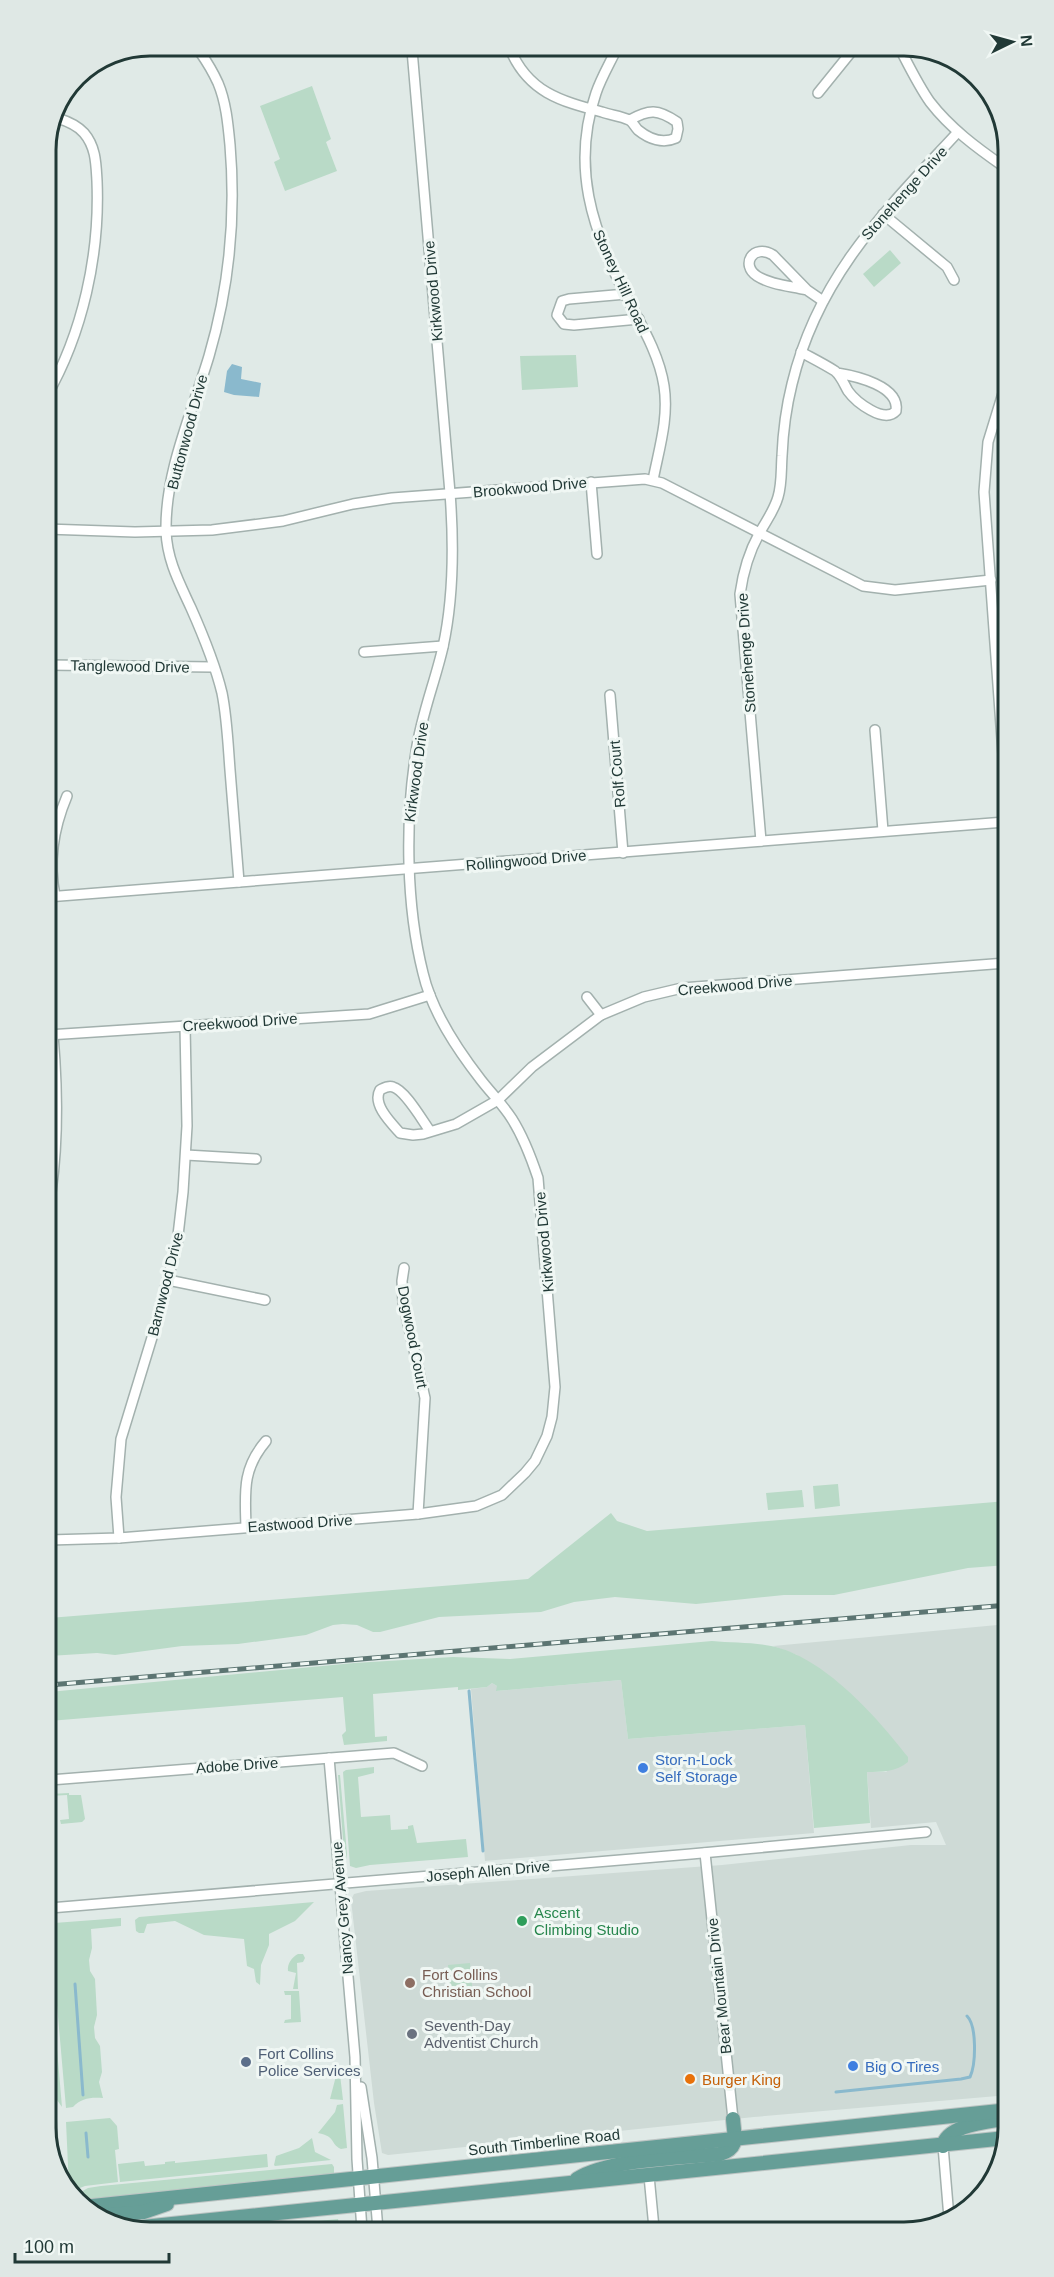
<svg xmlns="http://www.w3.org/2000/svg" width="1054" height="2277" viewBox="0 0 1054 2277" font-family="Arial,sans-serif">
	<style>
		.built { fill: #cedad6 }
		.green { fill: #b9dac7 }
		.water { fill: #8ab9cd }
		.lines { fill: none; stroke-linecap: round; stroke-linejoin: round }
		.stream { stroke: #8ab9cd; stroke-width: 3 }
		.minor-casing { stroke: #a3b1ae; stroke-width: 12 }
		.primary-casing { stroke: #bcc4c3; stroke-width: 16 }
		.minor { stroke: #fff; stroke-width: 9 }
		.primary { stroke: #669e97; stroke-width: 14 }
		.rail-casing { stroke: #5c7572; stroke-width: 5 }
		.rail { stroke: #f0f7f4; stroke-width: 3; stroke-dasharray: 9; stroke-linecap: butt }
		.shop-dot { fill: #3f7fe0; stroke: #f0f7f4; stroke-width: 2 }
		.leisure-dot { fill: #2e9e5b; stroke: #f0f7f4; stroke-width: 2 }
		.education-dot { fill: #8d6e63; stroke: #f0f7f4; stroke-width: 2 }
		.worship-dot { fill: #6b7280; stroke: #f0f7f4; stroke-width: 2 }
		.service-dot { fill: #5c6f8a; stroke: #f0f7f4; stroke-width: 2 }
		.food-dot { fill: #e8710a; stroke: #f0f7f4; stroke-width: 2 }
		.labels { text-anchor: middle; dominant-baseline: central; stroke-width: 6; stroke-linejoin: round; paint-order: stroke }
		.street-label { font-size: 15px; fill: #213936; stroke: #f0f7f4 }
		.shop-label { font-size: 15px; fill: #366cbe; stroke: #f0f7f4; text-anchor: start }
		.leisure-label { font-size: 15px; fill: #27864d; stroke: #f0f7f4; text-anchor: start }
		.education-label { font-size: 15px; fill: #785e54; stroke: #f0f7f4; text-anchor: start }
		.worship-label { font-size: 15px; fill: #5b616d; stroke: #f0f7f4; text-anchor: start }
		.service-label { font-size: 15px; fill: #4e5e75; stroke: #f0f7f4; text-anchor: start }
		.food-label { font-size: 15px; fill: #c56008; stroke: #f0f7f4; text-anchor: start }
		.rim { fill: none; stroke: #213936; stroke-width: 3 }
	</style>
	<rect width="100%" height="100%" fill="#e0eae7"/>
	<g class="built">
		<polygon points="1008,1624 1009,2095 754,2117 388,2155 382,2153 374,2103 351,1900 354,1894 366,1891 722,1865 911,1845 946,1845 936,1822 871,1828 867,1772 887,1772 797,1655 773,1646"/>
		<polygon points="621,1680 628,1739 805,1725 814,1833 485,1861 471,1689 487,1687 492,1683 497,1686 497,1691"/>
	</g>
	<g class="green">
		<polygon points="312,86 331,139 326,142 337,171 285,191 274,162 280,159 260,106"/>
		<polygon points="890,250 901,263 874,287 863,274"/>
		<polygon points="576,355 578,387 522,390 520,356"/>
		<polygon points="838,1484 840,1506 815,1509 813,1486"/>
		<polygon points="802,1490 804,1507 768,1510 766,1493"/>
		<polygon points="1007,1501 1007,1565 968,1568 834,1595 784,1595 696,1604 615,1597 574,1602 541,1612 439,1617 380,1632 373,1632 357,1625 343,1624 333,1625 306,1635 238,1644 182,1646 115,1655 97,1653 49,1656 49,1618 528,1579 611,1513 617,1521 647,1531"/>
		<path d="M712,1641C731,1643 752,1642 771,1646C823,1656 877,1717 908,1757V1762C896,1772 882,1772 867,1772L870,1823L814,1828L805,1725L628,1739L621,1680L496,1691L497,1686L492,1683L487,1687L458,1690V1687L373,1694L375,1737L387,1736V1741L344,1745L342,1735L346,1731L343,1697L49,1721V1692L354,1663L453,1657L510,1659Z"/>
		<polygon points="374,1767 374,1773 358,1777 361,1817 390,1815 391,1830 408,1829 408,1826 413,1825 417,1843 466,1839 468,1857 370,1865 356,1868 350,1866 343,1772 346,1770"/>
		<polygon points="338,1775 340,1775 347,1854 345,1865"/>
		<polygon points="69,1793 69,1795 81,1795 85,1819 82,1822 61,1824 60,1820 69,1819 67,1795 50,1796 50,1794"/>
		<polygon points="314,1902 295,1921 269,1934 269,1945 261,1965 260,1985 256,1982 254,1969 247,1966 244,1939 204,1935 175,1921 147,1924 144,1933 139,1933 136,1931 135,1920 139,1917"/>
		<path d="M121,1918V1926L91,1929L92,1948L89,1960L90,1971L95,1979L97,2015L94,2027L95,2038L100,2046L102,2072L99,2082L103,2098C91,2097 81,2098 73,2107L66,2108L50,1925L54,1923Z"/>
		<path d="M298,1954H303L305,1958L303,1962L297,1963L298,1989H293L296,1973L288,1971C287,1964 292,1957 298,1954Z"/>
		<polygon points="470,1963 473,1996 450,1998 448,1965"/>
		<polygon points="50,1967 62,2107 57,2100 50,2017"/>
		<polygon points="284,1991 299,1991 301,2022 284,2023 285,2020 291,2019 291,1995 285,1995"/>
		<polygon points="339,2066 343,2100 330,2099 336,2076 324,2073 323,2071 327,2067"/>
		<path d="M343,2104L347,2148L341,2149C329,2143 337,2137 318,2133L335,2112L337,2105Z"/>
		<polygon points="110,2118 117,2126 119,2149 115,2150 118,2182 85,2186 72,2191 69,2187 66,2122"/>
		<polygon points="312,2138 315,2152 331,2160 275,2166 274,2165 276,2156 299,2148"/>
		<polygon points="267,2154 268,2167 120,2182 118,2164 144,2161 145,2166 165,2164 165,2162 175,2161 175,2163"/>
		<polygon points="332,2164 334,2167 334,2174 79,2200 75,2195 88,2188 101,2186"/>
		<polygon points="338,2219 339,2223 265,2231 218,2231"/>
	</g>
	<polygon class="water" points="232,364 242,367 241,379 261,383 259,397 234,395 224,392 227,371"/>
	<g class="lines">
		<g class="stream">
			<polyline points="469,1691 483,1851"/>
			<polyline points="75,1984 83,2095"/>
			<path d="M836,2092L961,2079L970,2077C976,2064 977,2026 967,2016"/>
			<polyline points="86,2133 88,2157"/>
		</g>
		<g class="minor-casing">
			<g id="minor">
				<path d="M898,45C908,64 918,85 930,102C950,128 977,148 1003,166"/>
				<path d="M617,48C610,63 601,78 596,93C571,166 592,229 625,294C640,323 659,353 664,386C669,418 659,449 653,480"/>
				<path d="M510,49C528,92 560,101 602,112C610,115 621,116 629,120C633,122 635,127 638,130C649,139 663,144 676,138L678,129L677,122C658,109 649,109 630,120"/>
				<path d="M200,52C207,62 213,72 218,83C226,102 228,124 230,145C236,216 229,288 209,356C192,413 165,471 166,531C167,560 179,582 191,608C203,635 215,664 222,693C227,718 228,744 230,770C233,807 236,845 239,882"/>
				<polyline points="818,93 856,46"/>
				<polyline points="883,214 947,267 954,280"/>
				<path d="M807,290C791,286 771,285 757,276C740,265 753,243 773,255L807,290L823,301"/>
				<polyline points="626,294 569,299 562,301 557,315 564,324 574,325 639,319"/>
				<path d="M801,352C812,358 824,364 835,371C841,376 844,384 848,391C856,402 884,424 896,411C900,386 856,376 837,373"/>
				<polyline points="1004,390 988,442 984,492 1005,781"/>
				<path d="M46,397C83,333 100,254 97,181C96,164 96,147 84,133C77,125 67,121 57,118"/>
				<polyline points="591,482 597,554"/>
				<polyline points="46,529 135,532 212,530 283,521 353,504 392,498 645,479 662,483 863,586 895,590 991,580"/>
				<polyline points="364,652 443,646"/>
				<polyline points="47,665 213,667"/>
				<polyline points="610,695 623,853"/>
				<polyline points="875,730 883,831"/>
				<path d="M761,841L740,594C743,573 749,552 759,534C766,521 774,511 778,497C782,484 781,470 782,456C783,432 786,408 792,384C818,276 885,211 958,132"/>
				<path d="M55,896C48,861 53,829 67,796"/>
				<polyline points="47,897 1005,822"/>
				<polyline points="587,997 601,1015"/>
				<polyline points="48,1035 369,1014 430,995"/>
				<path d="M430,1131C422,1120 405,1090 393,1087C388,1085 384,1088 380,1090C372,1104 390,1122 400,1133L413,1135L423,1134L456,1124L498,1100L532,1067L601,1015L644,997L682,988L1006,963"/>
				<polyline points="186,1155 256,1159"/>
				<path d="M48,1210C59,1152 58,1093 53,1035"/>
				<polyline points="404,1268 402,1281 403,1302 425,1398 418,1514"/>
				<polyline points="168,1280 265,1300"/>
				<path d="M246,1527C245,1492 242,1469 266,1441"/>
				<polyline points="119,1538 116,1497 121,1439 154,1331 177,1244 183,1192 187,1126 185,1026"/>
				<path d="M49,1540L119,1538L418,1514L476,1506L502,1495L525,1473L535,1461L547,1436L552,1417L555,1387L538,1178C531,1157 524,1138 512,1119C503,1105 492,1094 481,1080C457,1049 432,1012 423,973C406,905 405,822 416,752C421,716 435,682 443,647C454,596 454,545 450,493L412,50"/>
				<polyline points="329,1758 355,2057 357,2159 362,2230"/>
				<polyline points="50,1780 394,1753 422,1766"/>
				<polyline points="705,1853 733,2119"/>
				<polyline points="50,1908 691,1854 926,1832"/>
				<polyline points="361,2087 372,2158 378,2230"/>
				<polyline points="51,2119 54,2166"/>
				<polyline points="943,2146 949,2218"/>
				<polyline points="649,2176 654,2228"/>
			</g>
		</g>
		<g class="primary-casing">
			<g id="primary">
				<path d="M943,2146C947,2124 990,2122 1009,2118"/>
				<path d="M577,2179C609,2159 681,2158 720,2154C740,2148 734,2136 733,2119"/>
				<polyline points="83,2207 1009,2110"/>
				<polyline points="100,2216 144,2212 167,2204"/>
				<polyline points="133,2228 1006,2138"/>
			</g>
		</g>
		<use href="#minor" class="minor"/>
		<use href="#primary" class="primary"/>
		<g class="rail-casing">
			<polyline id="rail" points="49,1685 1008,1605"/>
		</g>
		<use href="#rail" class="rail"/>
	</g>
	<g class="shop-dot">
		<circle cx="643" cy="1768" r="6"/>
		<circle cx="853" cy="2066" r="6"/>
	</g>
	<circle class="leisure-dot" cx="522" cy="1921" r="6"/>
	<circle class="education-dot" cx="410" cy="1983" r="6"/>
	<circle class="worship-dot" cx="412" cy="2034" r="6"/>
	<circle class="service-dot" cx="246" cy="2062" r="6"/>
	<circle class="food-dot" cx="690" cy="2079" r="6"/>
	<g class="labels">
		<g class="street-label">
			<text transform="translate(904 193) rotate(-48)">Stonehenge Drive</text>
			<text transform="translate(621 281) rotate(65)">Stoney Hill Road</text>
			<text transform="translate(433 291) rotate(-95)">Kirkwood Drive</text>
			<text transform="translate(187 432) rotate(-75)">Buttonwood Drive</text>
			<text transform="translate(530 487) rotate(-5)">Brookwood Drive</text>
			<text transform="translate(746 653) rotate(-94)">Stonehenge Drive</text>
			<text transform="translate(130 666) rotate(1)">Tanglewood Drive</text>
			<text transform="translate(416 772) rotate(-82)">Kirkwood Drive</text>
			<text transform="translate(617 774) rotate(-95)">Rolf Court</text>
			<text transform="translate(526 860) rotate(-5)">Rollingwood Drive</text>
			<text transform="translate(735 985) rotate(-5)">Creekwood Drive</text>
			<text transform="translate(240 1022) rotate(-4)">Creekwood Drive</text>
			<text transform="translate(544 1242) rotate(-95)">Kirkwood Drive</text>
			<text transform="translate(165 1284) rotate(-76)">Barnwood Drive</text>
			<text transform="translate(413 1337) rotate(79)">Dogwood Court</text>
			<text transform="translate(300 1523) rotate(-4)">Eastwood Drive</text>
			<text transform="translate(237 1765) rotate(-4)">Adobe Drive</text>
			<text transform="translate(488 1871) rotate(-5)">Joseph Allen Drive</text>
			<text transform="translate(342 1908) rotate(-95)">Nancy Grey Avenue</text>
			<text transform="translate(719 1986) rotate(-96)">Bear Mountain Drive</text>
			<text transform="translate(544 2142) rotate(-6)">South Timberline Road</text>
		</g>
		<g class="shop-label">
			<text x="655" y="1759">Stor-n-Lock<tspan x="655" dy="17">Self Storage</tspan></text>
			<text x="865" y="2066">Big O Tires</text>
		</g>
		<g class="leisure-label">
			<text x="534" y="1912">Ascent<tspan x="534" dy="17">Climbing Studio</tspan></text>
		</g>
		<g class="education-label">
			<text x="422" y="1974">Fort Collins<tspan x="422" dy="17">Christian School</tspan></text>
		</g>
		<g class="worship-label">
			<text x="424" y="2025">Seventh-Day<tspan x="424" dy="17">Adventist Church</tspan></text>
		</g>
		<g class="service-label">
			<text x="258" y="2053">Fort Collins<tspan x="258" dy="17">Police Services</tspan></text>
		</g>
		<g class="food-label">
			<text x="702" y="2079">Burger King</text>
		</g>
	</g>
	<path d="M0 0H1054V2277H0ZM150 56H904A94 94 0 0 1 998 150V2128A94 94 0 0 1 904 2222H150A94 94 0 0 1 56 2128V150A94 94 0 0 1 150 56Z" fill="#dfe8e5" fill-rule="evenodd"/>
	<path class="rim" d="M150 56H904A94 94 0 0 1 998 150V2128A94 94 0 0 1 904 2222H150A94 94 0 0 1 56 2128V150A94 94 0 0 1 150 56Z"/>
	<g transform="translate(1012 42) rotate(85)" stroke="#f0f7f4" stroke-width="4.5" paint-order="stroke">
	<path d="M0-4.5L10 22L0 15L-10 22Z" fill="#213936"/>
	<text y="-9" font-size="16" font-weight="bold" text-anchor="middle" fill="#213936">N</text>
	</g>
	<path d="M15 2253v9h154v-9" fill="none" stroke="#213936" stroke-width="3"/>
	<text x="24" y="2253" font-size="18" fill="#213936" stroke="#f0f7f4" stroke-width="4.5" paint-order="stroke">100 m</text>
</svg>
